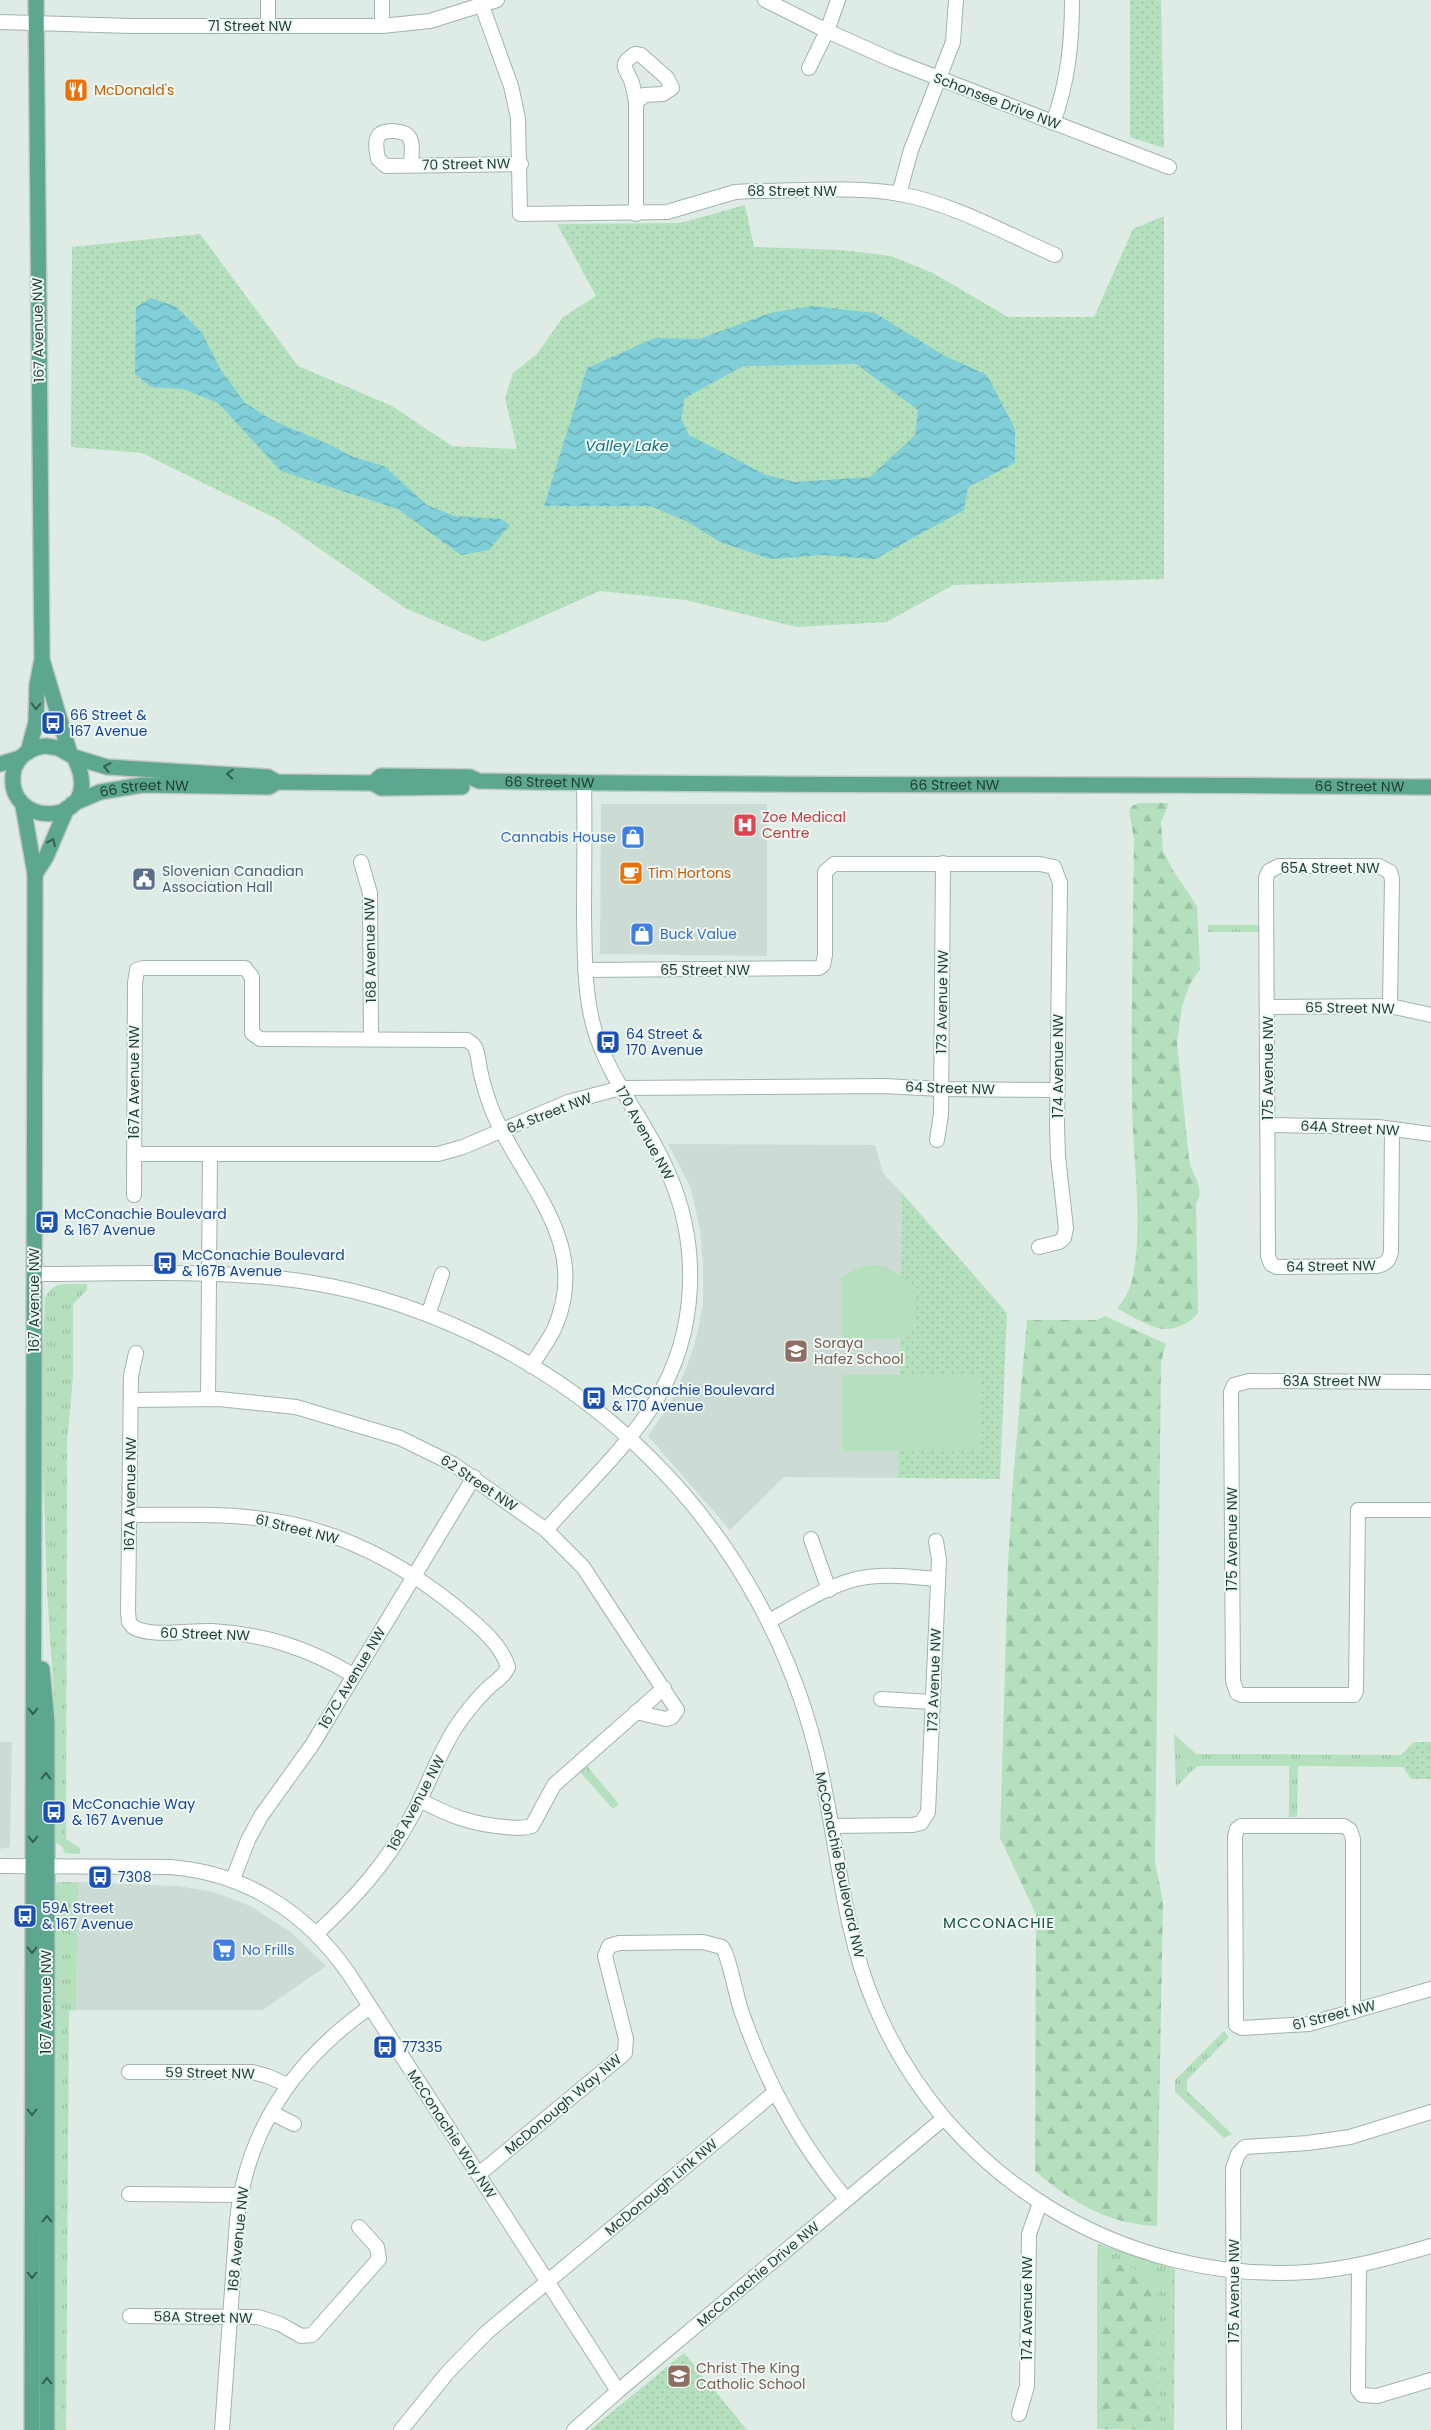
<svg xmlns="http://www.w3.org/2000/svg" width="1431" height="2430" viewBox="0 0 1431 2430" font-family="Poppins,sans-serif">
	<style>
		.built { fill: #ccdcd4 }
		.grass { fill: url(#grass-tufts) }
		.forest { fill: url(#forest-firs) }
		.park { fill: url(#park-dots) }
		.pitch { fill: #b4e0be }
		.water { fill: url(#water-waves); fill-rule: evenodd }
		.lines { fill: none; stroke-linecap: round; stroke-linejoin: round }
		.minor-casing { stroke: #a1b4ac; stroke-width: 16 }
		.major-casing { stroke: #c0c9c6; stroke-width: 18 }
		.minor { stroke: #fff; stroke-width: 14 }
		.major { stroke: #5da791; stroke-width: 15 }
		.oneway { stroke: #315e4f }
		.labels { text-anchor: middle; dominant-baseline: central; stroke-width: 4; stroke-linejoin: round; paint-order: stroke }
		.street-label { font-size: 14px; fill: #1e3e33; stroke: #eff8f3 }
		.food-label { font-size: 14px; fill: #c56008; stroke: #eff8f3; text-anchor: start }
		.transit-label { font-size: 14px; fill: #164399; stroke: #eff8f3; text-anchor: start }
		.health-label { font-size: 14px; fill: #be3a42; stroke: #eff8f3; text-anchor: start }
		.shop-label { font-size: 14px; fill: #366cbe; stroke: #eff8f3; text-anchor: start }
		.service-label { font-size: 14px; fill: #4e5e75; stroke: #eff8f3; text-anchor: start }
		.education-label { font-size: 14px; fill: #785e54; stroke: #eff8f3; text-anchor: start }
		.water-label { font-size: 15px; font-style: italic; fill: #117280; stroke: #eff8f3 }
		.neighbourhood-label { font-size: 15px; letter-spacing: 1px; fill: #175241; stroke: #eff8f3 }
	</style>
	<defs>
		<pattern id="grass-tufts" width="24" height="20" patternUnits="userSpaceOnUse" patternTransform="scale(1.25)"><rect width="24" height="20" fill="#b4e0be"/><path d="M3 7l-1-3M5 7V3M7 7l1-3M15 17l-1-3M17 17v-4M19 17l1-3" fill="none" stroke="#9ac1a4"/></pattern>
		<pattern id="forest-firs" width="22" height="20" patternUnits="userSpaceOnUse" patternTransform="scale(1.25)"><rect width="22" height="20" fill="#b4e0be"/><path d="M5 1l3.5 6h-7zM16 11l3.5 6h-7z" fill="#9ac1a4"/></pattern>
		<pattern id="park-dots" width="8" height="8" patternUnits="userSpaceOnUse" patternTransform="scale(1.25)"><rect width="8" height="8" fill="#b4e0be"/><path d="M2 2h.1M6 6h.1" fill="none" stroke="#9ac1a4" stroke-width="1.8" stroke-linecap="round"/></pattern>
		<pattern id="water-waves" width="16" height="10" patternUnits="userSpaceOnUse" patternTransform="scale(1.25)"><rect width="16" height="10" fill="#7fced8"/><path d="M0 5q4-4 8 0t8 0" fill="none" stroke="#67a9b0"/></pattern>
	</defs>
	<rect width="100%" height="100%" fill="#deece5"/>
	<g class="built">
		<polygon points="601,804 767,804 767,956 600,954"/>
		<polygon points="668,1144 875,1145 883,1173 902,1193 898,1478 784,1477 730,1530 648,1436 671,1402 687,1366 697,1336 703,1303 703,1266 700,1229 690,1186"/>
		<polygon points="0,1742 12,1742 10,1847 0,1849"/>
		<polygon points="78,1882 178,1886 214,1892 250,1906 292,1933 326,1966 263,2010 76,2010"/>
	</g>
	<g class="grass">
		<rect x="1208" y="925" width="51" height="7"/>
		<path d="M64,1284H87V1290L73,1304V1377L67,1441L66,1839L80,1848V1854L65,1853L62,1846L55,1842L52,1825L54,1697L47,1592L41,1403L45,1298C49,1289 55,1285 64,1284Z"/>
		<polygon points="1174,1734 1196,1754 1401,1755 1403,1767 1298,1766 1297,1817 1289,1817 1289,1766 1197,1766 1176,1787"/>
		<polygon points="587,1766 619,1804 613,1809 580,1772"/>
		<polygon points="58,1882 78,1882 76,2010 69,2011 66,2430 53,2430 54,1883"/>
		<polygon points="1224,2031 1229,2037 1187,2080 1187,2091 1232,2134 1224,2138 1175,2092 1175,2080"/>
		<polygon points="1098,2244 1175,2269 1174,2430 1159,2430 1158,2278 1097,2256"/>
	</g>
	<g class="forest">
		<path d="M1139,803H1169L1161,822L1163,851L1171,867L1197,906L1200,969L1190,984L1182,1006L1177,1043L1189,1159C1192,1177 1206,1186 1196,1204L1198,1313C1191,1323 1175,1330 1163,1329C1152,1328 1127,1314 1117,1308C1129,1296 1133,1280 1135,1264C1142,1209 1132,1152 1132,1097C1131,1011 1133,925 1134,839L1129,811L1132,806Z"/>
		<path d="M1105,1316L1166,1344L1161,1362L1155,1862L1163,1902L1157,2226C1107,2224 1072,2202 1035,2171L1036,1914L1000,1838L1008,1564L1013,1480L1027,1320H1097Z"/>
		<polygon points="1097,2256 1158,2278 1159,2430 1097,2429"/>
	</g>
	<g class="park">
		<polygon points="1130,0 1161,0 1164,148 1130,137"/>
		<polygon points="745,205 754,247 842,250 891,256 933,273 1008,317 1094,317 1133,229 1164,216 1164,579 953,585 887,622 797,627 685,600 600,591 484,642 405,608 277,519 142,453 71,447 72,247 200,234 298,366 392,406 452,446 517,449 505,398 513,373 537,354 563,317 596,296 557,224 680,223"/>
		<polygon points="902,1193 1007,1313 1000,1479 898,1478"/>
		<polygon points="1414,1742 1431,1742 1431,1779 1411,1779 1403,1767 1401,1755"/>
		<polygon points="684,2353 747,2430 590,2430"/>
	</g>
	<g class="pitch">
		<path d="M875,1265C912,1270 928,1308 907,1338L846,1340L841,1335V1278L860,1267Z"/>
		<rect x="842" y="1375" width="138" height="76"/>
	</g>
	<g class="water">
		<polygon points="151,298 175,306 202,333 221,370 245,403 272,420 328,444 353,457 384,466 427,505 454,516 501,519 510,525 489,550 461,555 398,509 281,471 218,403 183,389 151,387 135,374 136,307"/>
		<path d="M812,306L875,313L943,355L987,375L1015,429V463L968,487L964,510L875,559L822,555L771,559L720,542L688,522L650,506H544L587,368L655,338L699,339L770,313ZM856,364L918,410L915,435L870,477L795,482L766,475L689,435L681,418L685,398L743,366Z"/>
	</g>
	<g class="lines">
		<g class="minor-casing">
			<g id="minor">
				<polyline points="268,0 268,26"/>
				<polyline points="382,0 382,26"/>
				<polyline points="765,0 827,31 892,60 1169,167"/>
				<path d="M482,6L511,86L518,118L520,214L667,212L735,192L752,191C796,191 857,186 900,194C954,204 1005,233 1055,255"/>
				<polyline points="0,22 131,26 382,26 430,21 497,0"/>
				<polyline points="809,68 827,31 838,0"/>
				<path d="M636,103C635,97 634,90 632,83C628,69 616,66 635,54L641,55L667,78L672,88L663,94L644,95L636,103V214"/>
				<path d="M1053,123C1068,82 1072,43 1072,0"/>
				<path d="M411,165C411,157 414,144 409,137C405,130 385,129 379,135C374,141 377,152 378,159L386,166L521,164"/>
				<polyline points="899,194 911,150 953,42 956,0"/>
				<polyline points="361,862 370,893 371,1039"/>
				<polyline points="585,970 819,968 823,965 825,955 825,872 834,864 1040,864 1054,867 1060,883 1057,1125 1058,1157 1066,1228 1064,1238 1059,1242 1039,1247"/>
				<path d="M1390,1006L1392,879L1390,872L1379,866H1279L1269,871L1266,878L1268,1256L1271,1264L1277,1267L1377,1266C1386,1264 1389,1261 1391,1252L1392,1129"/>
				<polyline points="1268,1007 1390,1006 1431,1015"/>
				<polyline points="1268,1125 1378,1127 1431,1134"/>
				<polyline points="937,1140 941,1114 943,863"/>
				<polyline points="134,1154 438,1154 463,1147 568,1102 621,1088 884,1086 941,1089 1057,1090"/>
				<path d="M134,1195L135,983L137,970L143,968H245L252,977V1033L260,1039L467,1040C470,1042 473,1044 475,1047C478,1054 479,1063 480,1070C483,1083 487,1097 492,1110C522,1183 592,1241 555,1327C549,1341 539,1353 531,1366"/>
				<path d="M34,1274C115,1274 197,1270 277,1278C414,1292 551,1360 648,1456C736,1542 797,1655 822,1776C838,1851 844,1932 874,2003C945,2176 1122,2284 1308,2272C1350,2269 1390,2258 1431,2246"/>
				<polyline points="428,1315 442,1274"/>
				<path d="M136,1353L131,1376L128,1612L129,1622L133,1627C152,1638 190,1630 212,1631C264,1634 308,1648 353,1675"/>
				<polyline points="1431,1382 1249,1381 1234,1385 1231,1392 1233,1681 1237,1693 1242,1695 1354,1695 1356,1691 1358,1510 1431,1510"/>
				<polyline points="208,1399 210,1155"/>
				<polyline points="131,1400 219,1399 296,1407 400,1438 453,1464 546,1530 583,1567 677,1710 672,1717 666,1719 636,1712"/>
				<path d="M130,1515C171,1515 213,1513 255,1518C330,1526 398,1560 456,1607C475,1623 501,1643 508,1667C504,1677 495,1681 487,1689C477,1699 467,1711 458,1724C438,1753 428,1788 410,1819C386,1864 354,1899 317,1933"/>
				<path d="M546,1530C582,1489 625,1450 655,1402C698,1333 701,1244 667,1170C646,1121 609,1080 594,1028C584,992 585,955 584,918C584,873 585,828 584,783"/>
				<polyline points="811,1539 829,1590"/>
				<path d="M769,1621C797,1606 825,1587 856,1579C883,1573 911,1577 938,1579"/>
				<polyline points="881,1699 933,1702"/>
				<path d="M420,1800C450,1816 471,1824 505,1827C514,1828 523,1829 532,1826L554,1785L664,1688"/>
				<polyline points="832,1826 913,1825 921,1823 928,1812 939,1560 936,1541"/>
				<path d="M0,1866L170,1867C246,1873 306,1912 349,1974L618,2391"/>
				<polyline points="233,1879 248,1840 261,1816 312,1745 474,1477"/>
				<polyline points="1353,2012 1353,1839 1350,1830 1344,1826 1241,1826 1237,1829 1235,1837 1236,2025 1242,2028 1309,2024 1431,1989"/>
				<polyline points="129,2072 252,2072 267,2076 288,2085"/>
				<polyline points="272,2113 294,2124"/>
				<path d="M479,2174L625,2053L626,2039L605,1956L609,1946L619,1943L703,1942L722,1947L725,1952C732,1971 735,1991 741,2010C765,2080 799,2143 846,2199"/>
				<polyline points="129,2194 240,2195"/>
				<polyline points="1359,2266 1358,2390 1362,2395 1377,2396 1431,2380"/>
				<polyline points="130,2316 258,2317 280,2324 301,2336 312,2335 379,2259 377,2247 359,2227"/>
				<polyline points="1019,2414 1027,2386 1029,2234 1040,2203"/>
				<path d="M222,2430L237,2220C247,2128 295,2060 370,2007"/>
				<polyline points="401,2430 448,2372 487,2332 774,2093"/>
				<polyline points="574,2430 618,2391 943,2119"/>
				<polyline points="1234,2430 1233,2168 1238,2154 1245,2147 1308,2143 1350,2137 1431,2112"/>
			</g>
		</g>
		<g class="major-casing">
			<g id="major">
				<polyline points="43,663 70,754"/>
				<path d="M46,746L58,748L74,757C111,829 0,832 14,769C19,755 32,747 46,746Z"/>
				<polyline points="28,752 36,722 37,685 42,659 36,0"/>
				<polyline points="74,757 107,767 268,777 277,782 373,783 381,788 462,787"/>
				<polyline points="0,764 20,758"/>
				<path id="s1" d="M373,783L381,776L470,777L479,781C796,787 1114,783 1431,787"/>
				<path id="s2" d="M72,804L100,792L142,785L269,787L277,782"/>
				<polyline points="23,806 35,874 32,2430"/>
				<polyline points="35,874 46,857 67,808"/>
				<polyline points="42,1669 47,1722 47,2430"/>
			</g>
		</g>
		<use href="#minor" class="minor"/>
		<use href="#major" class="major"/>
	</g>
	<defs><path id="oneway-chevron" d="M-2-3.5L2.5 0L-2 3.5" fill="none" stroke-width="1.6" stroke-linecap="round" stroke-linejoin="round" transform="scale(1.25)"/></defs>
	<g class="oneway">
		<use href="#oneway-chevron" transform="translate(36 706) rotate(92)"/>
		<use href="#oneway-chevron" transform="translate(107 767) rotate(-168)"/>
		<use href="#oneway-chevron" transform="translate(230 774) rotate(-177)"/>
		<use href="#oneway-chevron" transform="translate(52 842) rotate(-65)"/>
		<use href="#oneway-chevron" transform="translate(33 1711) rotate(90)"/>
		<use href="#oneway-chevron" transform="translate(46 1776) rotate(-89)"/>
		<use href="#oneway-chevron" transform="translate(33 1839) rotate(90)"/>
		<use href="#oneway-chevron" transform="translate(32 1950) rotate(90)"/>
		<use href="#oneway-chevron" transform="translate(32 2112) rotate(90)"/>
		<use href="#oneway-chevron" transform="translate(47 2219) rotate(-90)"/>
		<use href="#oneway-chevron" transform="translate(32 2275) rotate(90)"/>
		<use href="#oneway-chevron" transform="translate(47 2381) rotate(-90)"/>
	</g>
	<defs>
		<g id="restaurant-square" transform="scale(1.25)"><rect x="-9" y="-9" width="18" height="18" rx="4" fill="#e8710a" stroke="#eff8f3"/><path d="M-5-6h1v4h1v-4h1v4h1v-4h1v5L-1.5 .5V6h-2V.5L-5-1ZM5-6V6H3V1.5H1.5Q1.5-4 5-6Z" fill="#fff"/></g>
		<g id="bus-square" transform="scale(1.25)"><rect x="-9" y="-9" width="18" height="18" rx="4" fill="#1a4fb4" stroke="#eff8f3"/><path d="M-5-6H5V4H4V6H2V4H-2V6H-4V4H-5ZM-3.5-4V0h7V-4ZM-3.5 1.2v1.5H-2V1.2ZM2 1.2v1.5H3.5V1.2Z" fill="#fff"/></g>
		<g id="hospital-square" transform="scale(1.25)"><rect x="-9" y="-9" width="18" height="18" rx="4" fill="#e0444e" stroke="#eff8f3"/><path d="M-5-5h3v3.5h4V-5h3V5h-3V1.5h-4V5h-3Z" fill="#fff"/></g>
		<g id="shop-square" transform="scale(1.25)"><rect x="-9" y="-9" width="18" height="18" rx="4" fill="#3f7fe0" stroke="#eff8f3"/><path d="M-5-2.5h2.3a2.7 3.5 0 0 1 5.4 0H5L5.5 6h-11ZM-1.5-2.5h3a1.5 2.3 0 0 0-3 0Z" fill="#fff"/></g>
		<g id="cafe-square" transform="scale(1.25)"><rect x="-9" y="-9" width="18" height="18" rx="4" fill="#e8710a" stroke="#eff8f3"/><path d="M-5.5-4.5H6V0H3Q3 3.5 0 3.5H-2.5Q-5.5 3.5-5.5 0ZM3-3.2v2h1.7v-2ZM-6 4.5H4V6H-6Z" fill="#fff"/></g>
		<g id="civic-square" transform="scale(1.25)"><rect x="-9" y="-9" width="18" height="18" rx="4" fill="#5c6f8a" stroke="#eff8f3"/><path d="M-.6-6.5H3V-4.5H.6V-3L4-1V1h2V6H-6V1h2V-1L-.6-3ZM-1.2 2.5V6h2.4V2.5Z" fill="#fff"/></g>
		<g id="school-square" transform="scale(1.25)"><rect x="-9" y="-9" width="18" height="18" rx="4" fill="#8d6e63" stroke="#eff8f3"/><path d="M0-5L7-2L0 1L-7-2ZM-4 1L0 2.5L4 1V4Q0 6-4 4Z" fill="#fff"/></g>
		<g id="supermarket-square" transform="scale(1.25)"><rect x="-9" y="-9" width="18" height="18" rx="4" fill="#3f7fe0" stroke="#eff8f3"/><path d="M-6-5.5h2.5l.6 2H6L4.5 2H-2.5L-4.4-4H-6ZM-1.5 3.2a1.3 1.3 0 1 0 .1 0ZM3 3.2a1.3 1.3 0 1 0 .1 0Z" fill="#fff"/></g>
	</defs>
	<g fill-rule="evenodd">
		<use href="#restaurant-square" x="76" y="90"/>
		<use href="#bus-square" x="53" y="723"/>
		<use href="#hospital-square" x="745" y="825"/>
		<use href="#shop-square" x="633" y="837"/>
		<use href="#cafe-square" x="631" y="873"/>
		<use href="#civic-square" x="144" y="879"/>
		<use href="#shop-square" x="642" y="934"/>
		<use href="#bus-square" x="608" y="1042"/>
		<use href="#bus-square" x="47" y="1222"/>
		<use href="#bus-square" x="165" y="1263"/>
		<use href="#school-square" x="796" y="1351"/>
		<use href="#bus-square" x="594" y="1398"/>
		<use href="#bus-square" x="54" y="1812"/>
		<use href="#bus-square" x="100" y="1877"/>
		<use href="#bus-square" x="25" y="1916"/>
		<use href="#supermarket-square" x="224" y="1950"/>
		<use href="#bus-square" x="385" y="2047"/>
		<use href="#school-square" x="679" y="2376"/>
	</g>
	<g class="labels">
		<g class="street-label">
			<text x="250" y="26">71 Street NW</text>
			<text transform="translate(997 101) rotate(21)">Schonsee Drive NW</text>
			<text transform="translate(466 164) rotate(-1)">70 Street NW</text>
			<text x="792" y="191">68 Street NW</text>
			<text transform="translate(38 330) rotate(-91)">167 Avenue NW</text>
			<text stroke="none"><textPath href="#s1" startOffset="180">66 Street NW</textPath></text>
			<text stroke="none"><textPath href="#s1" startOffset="585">66 Street NW</textPath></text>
			<text stroke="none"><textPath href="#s1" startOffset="990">66 Street NW</textPath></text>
			<text stroke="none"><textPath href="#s2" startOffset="75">66 Street NW</textPath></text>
			<text x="1330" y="868">65A Street NW</text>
			<text transform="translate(370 950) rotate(-91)">168 Avenue NW</text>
			<text x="705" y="970">65 Street NW</text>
			<text transform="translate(942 1002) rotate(-89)">173 Avenue NW</text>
			<text transform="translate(1350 1008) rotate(1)">65 Street NW</text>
			<text transform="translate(1058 1066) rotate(-90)">174 Avenue NW</text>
			<text transform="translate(1268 1068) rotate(-90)">175 Avenue NW</text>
			<text transform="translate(134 1082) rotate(-90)">167A Avenue NW</text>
			<text transform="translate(950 1088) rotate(2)">64 Street NW</text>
			<text transform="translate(549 1113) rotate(-21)">64 Street NW</text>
			<text transform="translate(1350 1128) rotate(3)">64A Street NW</text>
			<text transform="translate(645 1133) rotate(61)">170 Avenue NW</text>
			<text transform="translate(1331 1266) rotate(-1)">64 Street NW</text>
			<text transform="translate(34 1300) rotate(-90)">167 Avenue NW</text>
			<text x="1332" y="1381">63A Street NW</text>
			<text transform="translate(479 1483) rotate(34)">62 Street NW</text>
			<text transform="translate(130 1494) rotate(-89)">167A Avenue NW</text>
			<text transform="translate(297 1529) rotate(14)">61 Street NW</text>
			<text transform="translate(1232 1539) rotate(-90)">175 Avenue NW</text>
			<text transform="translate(205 1634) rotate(2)">60 Street NW</text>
			<text transform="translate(352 1678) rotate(-59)">167C Avenue NW</text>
			<text transform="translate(934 1680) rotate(-88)">173 Avenue NW</text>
			<text transform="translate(416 1803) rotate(-62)">168 Avenue NW</text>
			<text transform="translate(840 1865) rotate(78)">McConachie Boulevard NW</text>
			<text transform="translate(46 2002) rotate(-90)">167 Avenue NW</text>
			<text transform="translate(1334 2015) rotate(-14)">61 Street NW</text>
			<text transform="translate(210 2073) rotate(1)">59 Street NW</text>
			<text transform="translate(563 2104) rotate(-40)">McDonough Way NW</text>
			<text transform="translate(452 2134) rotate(57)">McConachie Way NW</text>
			<text transform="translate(661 2187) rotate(-40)">McDonough Link NW</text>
			<text transform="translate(238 2239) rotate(-84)">168 Avenue NW</text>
			<text transform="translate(758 2274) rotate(-40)">McConachie Drive NW</text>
			<text transform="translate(1234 2291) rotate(-90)">175 Avenue NW</text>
			<text transform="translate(1027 2308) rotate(-90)">174 Avenue NW</text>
			<text transform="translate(203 2317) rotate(1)">58A Street NW</text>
		</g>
		<g class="food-label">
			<text x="94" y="90">McDonald's</text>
			<text x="648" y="873">Tim Hortons</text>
		</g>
		<g class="transit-label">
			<text x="70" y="715">66 Street &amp;<tspan x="70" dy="16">167 Avenue</tspan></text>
			<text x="626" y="1034">64 Street &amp;<tspan x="626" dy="16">170 Avenue</tspan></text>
			<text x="64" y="1214">McConachie Boulevard<tspan x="64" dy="16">&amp; 167 Avenue</tspan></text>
			<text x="182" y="1255">McConachie Boulevard<tspan x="182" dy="16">&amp; 167B Avenue</tspan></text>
			<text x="612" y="1390">McConachie Boulevard<tspan x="612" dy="16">&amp; 170 Avenue</tspan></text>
			<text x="72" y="1804">McConachie Way<tspan x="72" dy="16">&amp; 167 Avenue</tspan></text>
			<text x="118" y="1877">7308</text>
			<text x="42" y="1908">59A Street<tspan x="42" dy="16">&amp; 167 Avenue</tspan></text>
			<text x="402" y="2047">77335</text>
		</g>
		<g class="health-label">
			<text x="762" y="817">Zoe Medical<tspan x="762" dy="16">Centre</tspan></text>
		</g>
		<g class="shop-label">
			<text x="616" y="837" text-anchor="end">Cannabis House</text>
			<text x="660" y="934">Buck Value</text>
			<text x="242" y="1950">No Frills</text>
		</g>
		<g class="service-label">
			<text x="162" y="871">Slovenian Canadian<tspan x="162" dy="16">Association Hall</tspan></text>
		</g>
		<g class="education-label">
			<text x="814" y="1343">Soraya<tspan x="814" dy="16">Hafez School</tspan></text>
			<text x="696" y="2368">Christ The King<tspan x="696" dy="16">Catholic School</tspan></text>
		</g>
		<g class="water-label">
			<text x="627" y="445">Valley Lake</text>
		</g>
		<g class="neighbourhood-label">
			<text x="999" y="1922">MCCONACHIE</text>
		</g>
	</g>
</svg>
